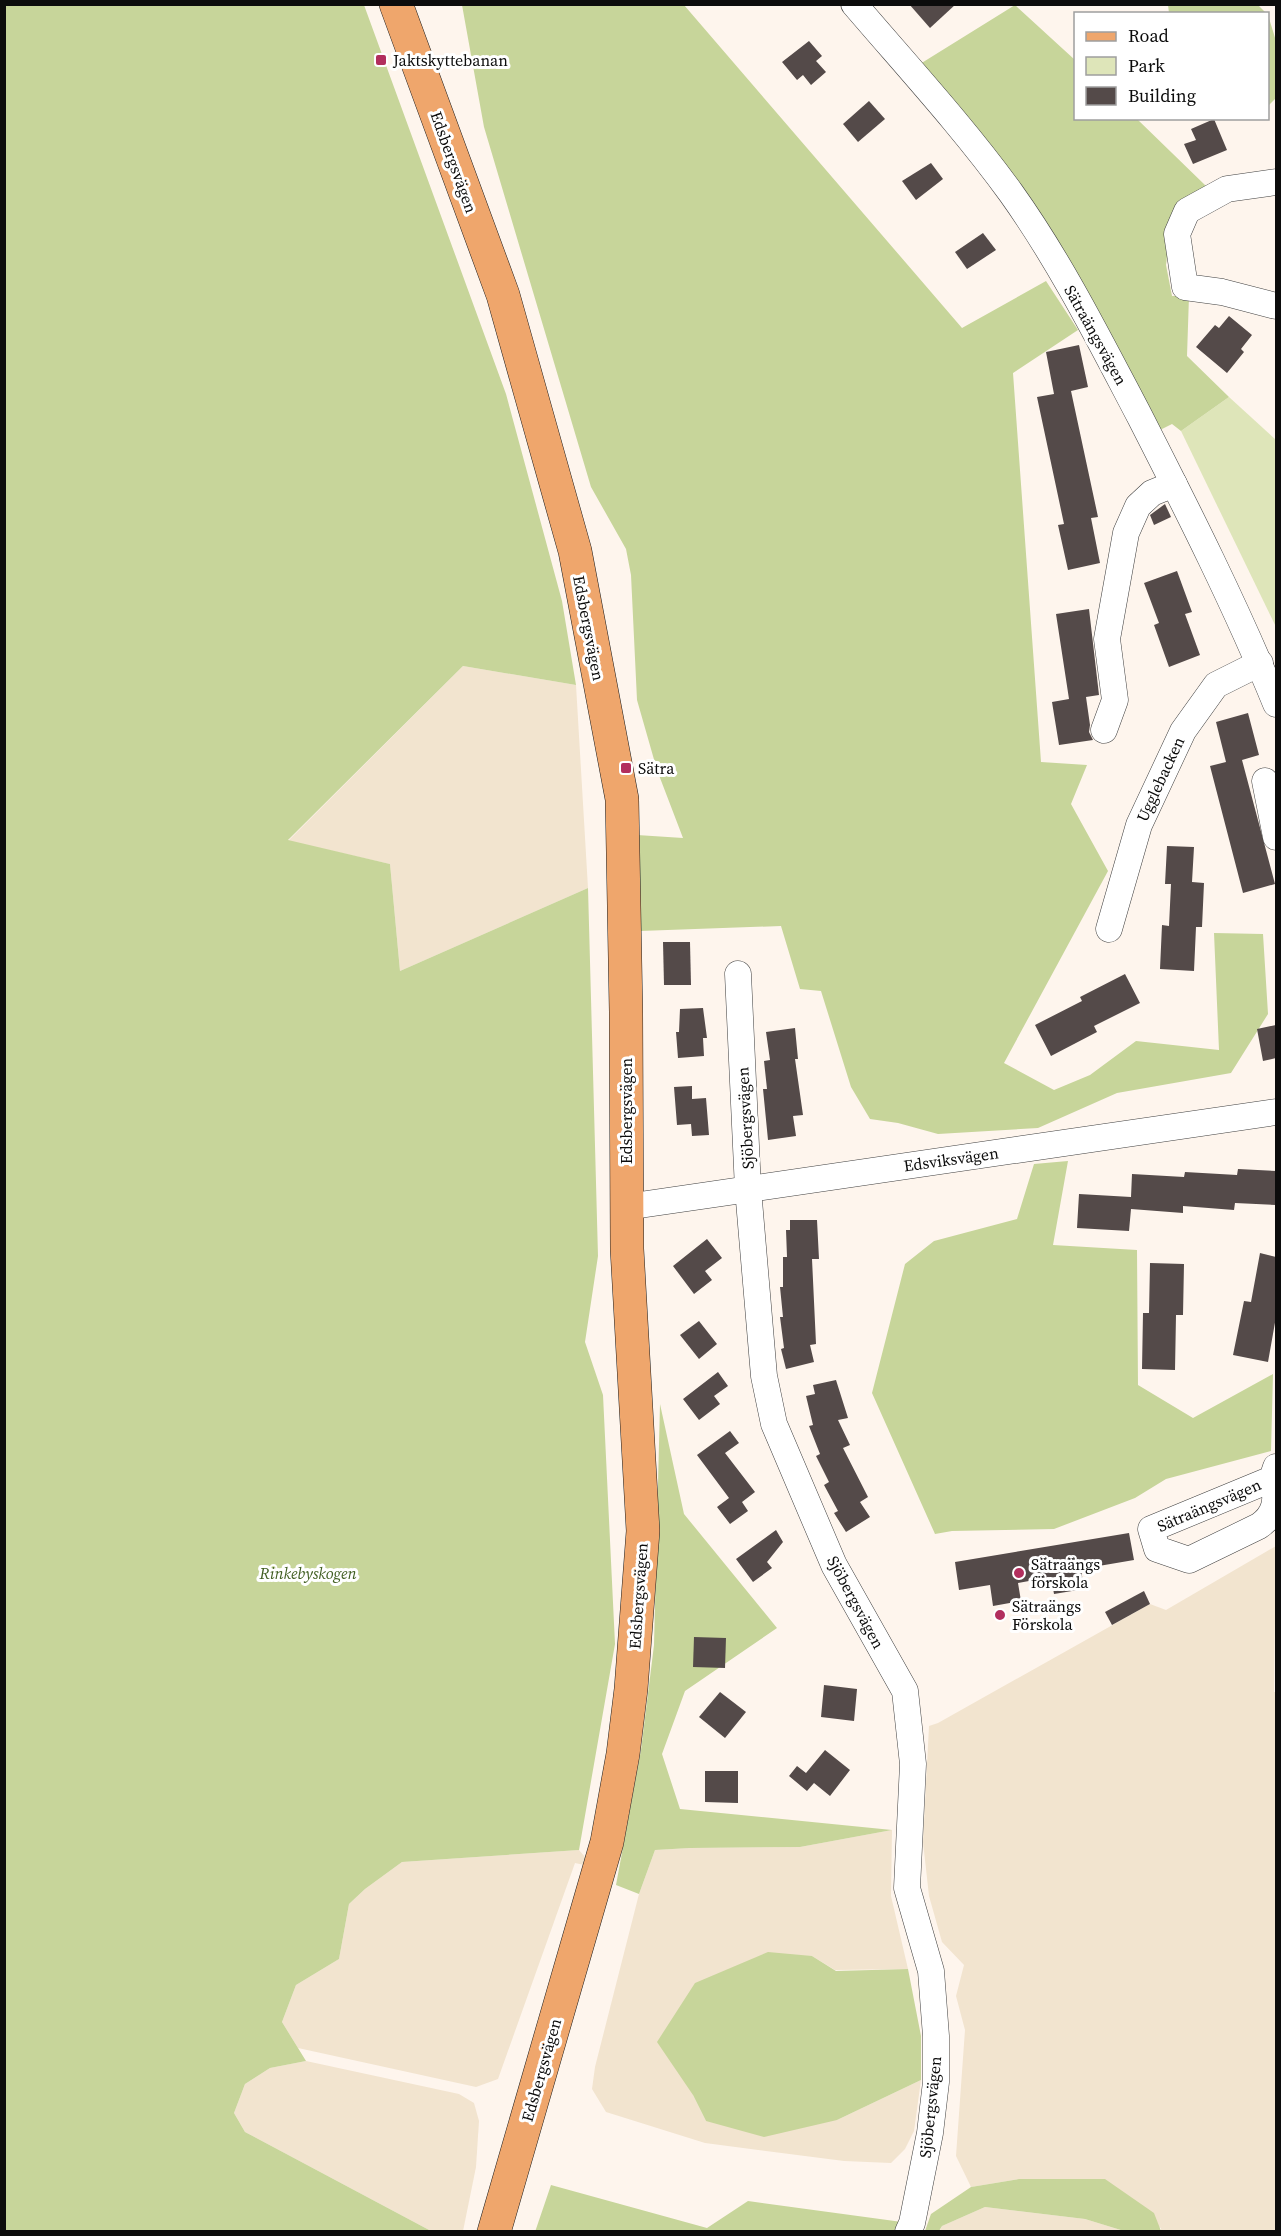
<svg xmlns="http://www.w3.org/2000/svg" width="1281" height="2236" viewBox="0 0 1281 2236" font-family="'Source Serif 4',serif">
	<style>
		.farmland { fill: #f2e4cf }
		.green { fill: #dee5b9 }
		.forest { fill: #c7d59a }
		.building { fill: #544a49 }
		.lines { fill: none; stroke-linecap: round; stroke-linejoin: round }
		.minor-casing { stroke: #3f3f3f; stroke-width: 27 }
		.major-casing { stroke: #1d1d1d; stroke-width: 34 }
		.minor { stroke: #fff; stroke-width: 26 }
		.major { stroke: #efa66c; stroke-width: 33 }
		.poi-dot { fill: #b22e5d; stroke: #fff; stroke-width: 2 }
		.labels { text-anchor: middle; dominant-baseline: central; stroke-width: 6; stroke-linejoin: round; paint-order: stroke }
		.poi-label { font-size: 16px; fill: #0c0c0c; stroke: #fff; text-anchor: start }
		.street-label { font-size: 16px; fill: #0c0c0c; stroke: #fff }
		.park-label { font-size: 16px; font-style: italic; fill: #415f22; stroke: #fff }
	</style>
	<rect width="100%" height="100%" fill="#fef5ed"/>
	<g class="farmland">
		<polygon points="463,666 576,685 588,888 400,971 390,864 288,841"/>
		<polygon points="1276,1546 1274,1692 1276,1692 1276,2231 1161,2231 1161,2228 1019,2179 971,2187 956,2156 965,2030 956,1996 964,1965 942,1942 929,1896 923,1842 929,1726 938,1723 1150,1604 1166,1610"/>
		<polygon points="892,1830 891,1896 908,1969 835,1970 812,1956 693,2095 706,2121 837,2120 921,2080 914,2131 905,2149 891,2163 844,2161 705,2143 606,2112 592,2089 595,2067 639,1894 655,1850 690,1848 800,1847"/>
		<polygon points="579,1850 585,1857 584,1865 575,1863 498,2079 476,2087 298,2048 282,2022 296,1985 339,1959 349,1904 365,1889 402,1862"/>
		<polygon points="306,2061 459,2094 474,2103 479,2121 476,2167 463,2231 431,2231 245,2132 234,2113 245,2084 270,2068"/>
		<polygon points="985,2207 1085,2219 1124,2231 939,2232 942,2226"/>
	</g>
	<polygon class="green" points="1229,397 1276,440 1276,627 1181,431"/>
	<g class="forest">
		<polygon points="5,4 364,5 506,394 562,601 576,685 463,666 288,840 390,864 400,971 588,888 598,1256 585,1342 603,1395 615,1644 579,1850 402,1862 365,1889 349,1904 339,1959 296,1985 282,2022 306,2061 270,2068 245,2084 234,2113 245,2132 431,2231 5,2231"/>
		<polygon points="462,5 684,5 962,328 1046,281 1078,330 1013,373 1041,762 1087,765 1071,804 1108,871 1004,1063 1054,1090 1090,1075 1136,1041 1219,1050 1214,933 1263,934 1268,1014 1231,1073 1117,1093 1038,1128 938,1134 898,1123 870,1119 851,1087 821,991 800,989 781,926 640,931 637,835 683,838 657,770 637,700 631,575 626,549 591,487 484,127"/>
		<polygon points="1015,5 1075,60 1076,118 1137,119 1206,186 1179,203 1170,232 1166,265 1172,296 1189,296 1187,356 1229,397 1181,431 1172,424 1160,430 920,64"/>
		<polygon points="1168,5 1258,5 1266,13 1169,13"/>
		<polygon points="1268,15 1276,41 1276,98 1268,106"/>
		<polygon points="1068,1161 1053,1245 1137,1250 1138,1385 1193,1418 1273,1374 1271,1451 1166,1479 1135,1498 1054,1529 952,1531 935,1534 872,1393 905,1264 934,1241 1017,1219 1034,1164"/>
		<polygon points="660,1404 684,1514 777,1628 685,1691 662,1754 680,1809 892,1830 800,1847 690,1848 655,1850 639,1894 616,1885 641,1750 654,1645"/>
		<polygon points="768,1952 812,1956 836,1971 908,1969 921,2036 921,2080 837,2120 764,2137 706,2121 693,2095 657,2042 695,1983"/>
		<polygon points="1019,2179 1105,2179 1154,2213 1161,2231 1124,2231 1085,2219 985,2207 942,2226 939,2231 925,2231 931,2214 971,2187"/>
		<polygon points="551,2185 707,2228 748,2201 902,2222 898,2232 535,2232"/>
	</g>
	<g class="building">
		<polygon points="909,4 956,4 930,28"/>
		<polygon points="809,41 822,56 816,61 826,72 811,85 803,75 797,80 782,62"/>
		<polygon points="869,101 885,119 858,142 843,124"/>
		<polygon points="1214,119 1227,150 1193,164 1184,144 1196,140 1191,129"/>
		<polygon points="931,163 943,179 916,200 902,181"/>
		<polygon points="983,233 996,250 967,269 955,252"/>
		<polygon points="1229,316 1252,335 1241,349 1244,352 1227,373 1196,347 1215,325 1219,328"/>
		<polygon points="1079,345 1088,387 1071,391 1098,517 1091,518 1100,563 1068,570 1058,525 1064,524 1037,397 1054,394 1046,352"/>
		<polygon points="1165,504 1171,517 1154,525 1150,515"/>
		<polygon points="1177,571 1192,612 1185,614 1200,655 1169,667 1154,625 1159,623 1144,583"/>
		<polygon points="1089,609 1099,695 1086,697 1090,725 1089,732 1093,740 1059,745 1052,702 1069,699 1056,614"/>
		<polygon points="1248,713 1259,755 1242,760 1275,884 1243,893 1210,766 1226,762 1216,722"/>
		<polygon points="1167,846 1194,847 1192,882 1204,883 1202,927 1196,927 1194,971 1160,969 1162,925 1169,926 1171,884 1165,884"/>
		<polygon points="663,942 690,942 691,985 664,985"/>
		<polygon points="1125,974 1140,1003 1094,1026 1097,1032 1051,1056 1035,1025 1082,1001 1080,997"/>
		<polygon points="703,1008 707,1038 703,1038 704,1056 678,1058 676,1032 679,1032 680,1009"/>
		<polygon points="1276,1025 1276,1058 1263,1061 1257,1029"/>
		<polygon points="795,1028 798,1059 795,1059 803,1115 793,1116 796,1136 768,1140 763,1089 767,1089 764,1061 770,1060 766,1032"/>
		<polygon points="692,1086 692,1099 706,1098 709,1135 692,1136 691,1124 677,1125 674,1087"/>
		<polygon points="1238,1169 1276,1171 1276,1205 1235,1203 1234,1210 1183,1206 1183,1213 1131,1209 1129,1231 1077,1228 1079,1194 1131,1197 1132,1174 1184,1177 1185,1172 1237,1175"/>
		<polygon points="790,1220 817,1220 819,1259 812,1259 816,1344 810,1345 814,1362 786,1369 781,1349 784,1348 780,1317 783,1317 780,1287 783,1287 783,1257 787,1257 786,1230 790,1230"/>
		<polygon points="707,1239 722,1258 705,1271 712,1280 694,1294 673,1266"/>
		<polygon points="1260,1253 1276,1257 1276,1317 1268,1362 1233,1355 1244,1301 1251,1302"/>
		<polygon points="1150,1263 1184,1264 1183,1315 1176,1315 1175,1370 1142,1369 1143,1313 1149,1313"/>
		<polygon points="699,1321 717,1344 699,1359 680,1335"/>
		<polygon points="718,1372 728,1386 714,1396 720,1404 699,1420 683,1399"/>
		<polygon points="836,1380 848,1418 838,1420 850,1445 843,1448 868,1497 860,1502 870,1517 846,1532 834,1513 838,1511 824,1485 829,1482 816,1456 820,1454 809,1426 813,1425 806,1396 815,1394 813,1385"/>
		<polygon points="730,1431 739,1443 725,1453 755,1492 742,1502 748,1511 730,1524 717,1507 729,1498 697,1455"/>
		<polygon points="776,1530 783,1542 767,1562 772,1568 753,1582 736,1559"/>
		<polygon points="1129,1533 1134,1560 1081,1569 1084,1589 1054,1594 1051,1577 1018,1583 1021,1601 993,1606 990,1585 959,1590 955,1562"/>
		<polygon points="1144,1591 1150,1604 1112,1625 1105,1612"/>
		<polygon points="694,1637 726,1638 725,1668 693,1667"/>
		<polygon points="824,1685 857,1689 854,1721 821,1717"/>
		<polygon points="720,1692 746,1712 725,1738 699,1717"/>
		<polygon points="825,1750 850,1770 830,1796 814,1783 807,1791 789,1776 797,1766 806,1773"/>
		<polygon points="705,1771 738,1771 738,1803 705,1802"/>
	</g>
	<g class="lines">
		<g class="minor-casing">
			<g id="minor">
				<path d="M854,4C907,66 964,128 1011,193C1061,263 1100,341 1140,417C1188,511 1236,606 1276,704"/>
				<polyline points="1276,182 1227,189 1187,211 1177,234 1185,287 1222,292 1276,306"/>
				<polyline points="1104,730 1115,700 1107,639 1126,533 1138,506 1152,493 1174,484"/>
				<polyline points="1265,781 1276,837"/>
				<polyline points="1109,929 1139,825 1183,731 1216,685 1260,663"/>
				<polyline points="738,974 748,1189 764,1376 774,1424 834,1565 905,1691 913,1764 907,1888 931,1971 936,2036 936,2082 930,2133 912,2223 908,2232"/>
				<polyline points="626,1207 1276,1112"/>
				<path d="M1275,1472C1275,1494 1280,1512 1259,1526L1189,1560L1157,1549L1151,1529L1272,1479L1276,1467"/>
			</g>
		</g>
		<g class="major-casing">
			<polyline id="major" points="396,4 503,295 575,551 622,799 626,1012 627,1249 643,1531 631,1689 623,1754 607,1842 494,2232"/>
		</g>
		<use href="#minor" class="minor"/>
		<use href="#major" class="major"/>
	</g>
	<g class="poi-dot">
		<rect x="375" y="54" width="12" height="12" rx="3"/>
		<rect x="620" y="762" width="12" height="12" rx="3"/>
		<circle cx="1019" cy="1573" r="6"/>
		<circle cx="1000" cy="1615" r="6"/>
	</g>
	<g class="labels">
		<g class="poi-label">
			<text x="393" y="60">Jaktskyttebanan</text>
			<text x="638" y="768">Sätra</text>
			<text x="1031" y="1564">Sätraängs<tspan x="1031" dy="18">förskola</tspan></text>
			<text x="1012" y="1606">Sätraängs<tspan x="1012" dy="18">Förskola</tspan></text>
		</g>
		<g class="street-label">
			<text transform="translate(454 162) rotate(70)">Edsbergsvägen</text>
			<text transform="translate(1096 335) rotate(61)">Sätraängsvägen</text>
			<text transform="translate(589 628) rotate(79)">Edsbergsvägen</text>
			<text transform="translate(1160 779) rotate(-65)">Ugglebacken</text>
			<text transform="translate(626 1111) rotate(-90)">Edsbergsvägen</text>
			<text transform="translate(745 1118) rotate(-93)">Sjöbergsvägen</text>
			<text transform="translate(951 1159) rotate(-8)">Edsviksvägen</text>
			<text transform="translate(1209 1505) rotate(-23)">Sätraängsvägen</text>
			<text transform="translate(638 1596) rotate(-86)">Edsbergsvägen</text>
			<text transform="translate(856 1602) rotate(62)">Sjöbergsvägen</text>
			<text transform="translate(541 2070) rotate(-74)">Edsbergsvägen</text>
			<text transform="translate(930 2107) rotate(-84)">Sjöbergsvägen</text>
		</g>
		<g class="park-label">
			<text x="308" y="1573">Rinkebyskogen</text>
		</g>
	</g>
	<rect width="1281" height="2236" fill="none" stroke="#0c0c0c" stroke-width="12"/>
	<rect x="1074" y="12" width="195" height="108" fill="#ffffff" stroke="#9e9e9e" stroke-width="1.5"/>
	<rect x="1086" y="32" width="30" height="9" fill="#efa66c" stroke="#9e9e9e" stroke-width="1.5"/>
	<text x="1128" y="42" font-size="18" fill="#0c0c0c">Road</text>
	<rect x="1086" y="57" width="30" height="18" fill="#dee5b9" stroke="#9e9e9e" stroke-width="1.5"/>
	<text x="1128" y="72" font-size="18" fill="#0c0c0c">Park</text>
	<rect x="1086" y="87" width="30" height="18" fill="#544a49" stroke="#9e9e9e" stroke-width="1.5"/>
	<text x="1128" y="102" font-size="18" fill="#0c0c0c">Building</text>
</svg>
